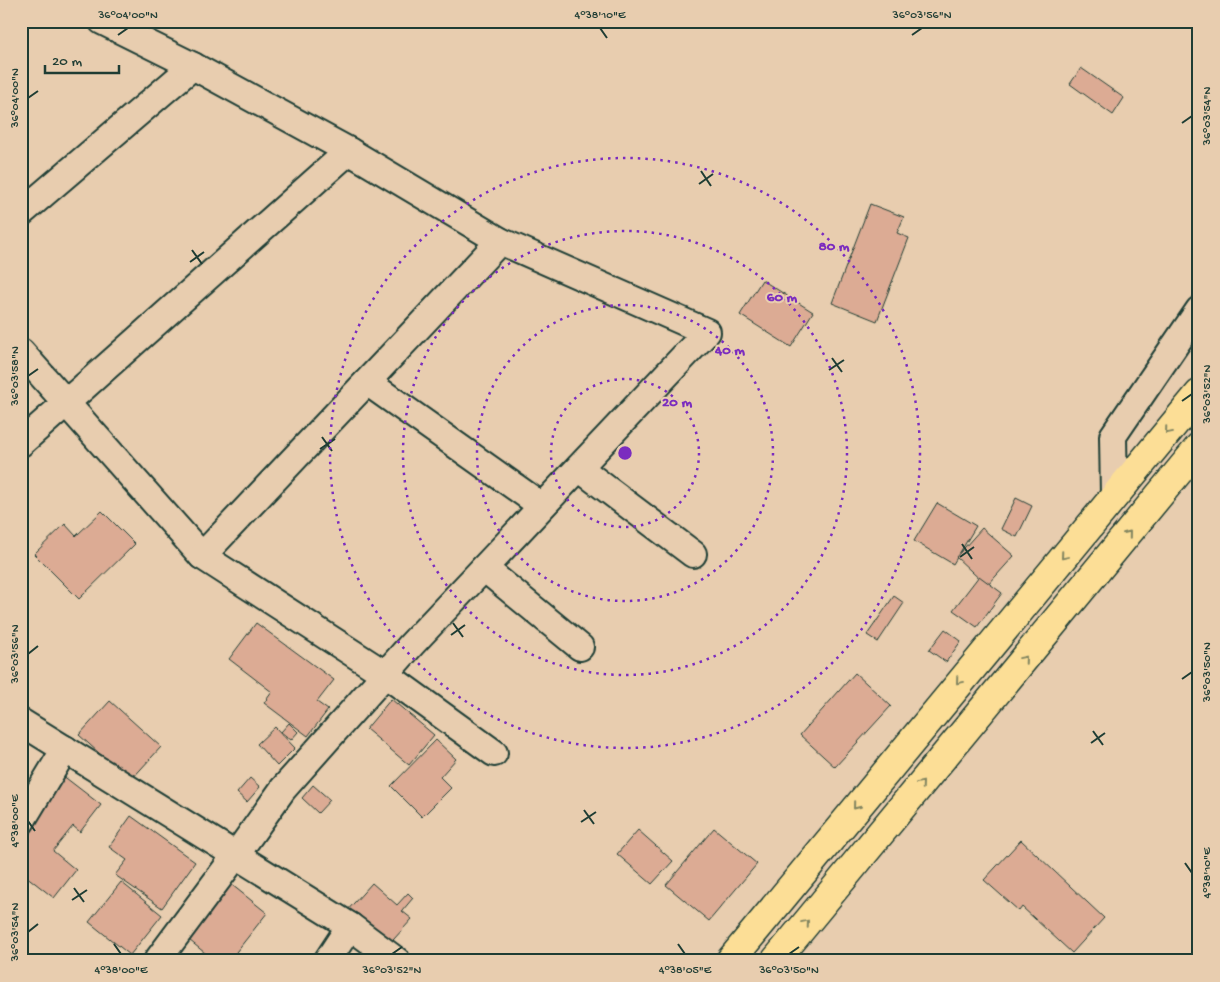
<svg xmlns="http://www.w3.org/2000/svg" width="1220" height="982" viewBox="0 0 1220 982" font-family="'Gochi Hand',sans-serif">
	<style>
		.building { fill: #dcab94; stroke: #1f3d34 }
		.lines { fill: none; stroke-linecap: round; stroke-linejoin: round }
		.minor-casing { stroke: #1f3d34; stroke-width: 30 }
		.primary-casing { stroke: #1f3d34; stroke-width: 31 }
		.minor { stroke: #e8cdaf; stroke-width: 26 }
		.primary { stroke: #fcde96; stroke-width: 28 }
		.oneway { stroke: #828560 }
		.ticks { fill: none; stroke: #1f3d34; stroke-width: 2 }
		.ring { fill: none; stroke: #7b2cbf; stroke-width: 2.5; stroke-dasharray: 2.5 5 }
		.centre { fill: #7b2cbf; stroke: #e8cdaf; stroke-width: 2.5 }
		.ring-label { font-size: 15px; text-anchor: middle; font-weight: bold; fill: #7b2cbf; stroke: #e8cdaf; stroke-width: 4; stroke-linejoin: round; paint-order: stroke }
		.neatline { fill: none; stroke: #1f3d34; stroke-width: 2 }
		.ticks-label { font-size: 12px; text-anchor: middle; fill: #1f3d34 }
	</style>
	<rect width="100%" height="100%" fill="#e8cdaf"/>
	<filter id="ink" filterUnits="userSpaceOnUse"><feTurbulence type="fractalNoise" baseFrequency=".02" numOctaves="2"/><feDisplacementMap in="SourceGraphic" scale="10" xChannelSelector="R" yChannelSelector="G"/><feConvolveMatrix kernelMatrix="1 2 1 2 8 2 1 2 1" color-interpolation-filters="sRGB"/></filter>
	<g filter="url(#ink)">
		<g class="building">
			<polygon points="1081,68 1124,98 1113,115 1070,84"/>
			<polygon points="870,204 904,217 897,233 909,238 877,321 832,303"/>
			<polygon points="762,280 813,312 791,347 740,315"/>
			<polygon points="1016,498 1032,506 1017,537 1001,529"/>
			<polygon points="937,503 976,526 953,564 914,541"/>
			<polygon points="102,511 135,544 79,599 34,554 65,524 76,536"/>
			<polygon points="982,528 1014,556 987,586 956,557"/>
			<polygon points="979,576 1002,593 977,627 953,610"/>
			<polygon points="894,596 904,603 878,642 867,635"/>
			<polygon points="256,623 334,680 317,702 328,710 308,736 264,703 272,692 229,659"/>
			<polygon points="945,629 961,641 946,662 929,650"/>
			<polygon points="855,673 891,706 835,767 800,735"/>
			<polygon points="391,699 434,735 409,765 366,729"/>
			<polygon points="110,701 161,747 130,781 79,735"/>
			<polygon points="289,723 298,732 291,740 281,732"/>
			<polygon points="275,727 295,748 277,766 257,744"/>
			<polygon points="436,740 456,759 440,777 451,788 422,817 391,786"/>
			<polygon points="62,775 101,805 80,832 73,826 53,851 76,870 54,898 21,872 21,836"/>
			<polygon points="250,778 260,787 247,802 237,793"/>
			<polygon points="313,785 330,800 318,813 302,798"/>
			<polygon points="131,816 195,862 162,908 115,875 127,860 109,847"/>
			<polygon points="714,828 757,864 709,921 666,885"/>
			<polygon points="638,830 673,861 652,884 617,854"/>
			<polygon points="1021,840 1104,918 1072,953 1022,907 1019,911 984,880"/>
			<polygon points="222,877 267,913 229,961 215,961 179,932"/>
			<polygon points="121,882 162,915 130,955 89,922"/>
			<polygon points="372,883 397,905 408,893 413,898 402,911 412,919 385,949 345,913"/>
		</g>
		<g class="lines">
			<g class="minor-casing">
				<g id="minor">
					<polyline points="21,213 193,66"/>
					<polyline points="21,352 202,556 385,674 494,753"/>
					<polyline points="367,382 542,506"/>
					<polyline points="21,443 349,151 193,66 102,21"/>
					<polyline points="579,468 693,554"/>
					<polyline points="1114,496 1113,436 1199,310"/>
					<polyline points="202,556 500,241"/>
					<polyline points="484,568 580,647"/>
					<polyline points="21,722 350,926 397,961"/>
					<polyline points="21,822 65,749"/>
					<polyline points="157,961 236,855 283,789 412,644 707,332 500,241 349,151"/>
					<polyline points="327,961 350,926"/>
				</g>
			</g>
			<g class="primary-casing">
				<g id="primary">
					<polyline points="730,961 1199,394"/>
					<polyline points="775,961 1199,447"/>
				</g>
			</g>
			<use href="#minor" class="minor"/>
			<use href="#primary" class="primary"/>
		</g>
		<defs><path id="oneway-chevron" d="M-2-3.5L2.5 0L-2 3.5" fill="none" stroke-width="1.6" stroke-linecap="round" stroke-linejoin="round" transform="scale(1.25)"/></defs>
		<g class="oneway">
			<use href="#oneway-chevron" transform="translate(1168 431) rotate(130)"/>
			<use href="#oneway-chevron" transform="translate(1128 534) rotate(-51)"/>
			<use href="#oneway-chevron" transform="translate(1064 556) rotate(130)"/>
			<use href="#oneway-chevron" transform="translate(1024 659) rotate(-50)"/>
			<use href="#oneway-chevron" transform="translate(959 681) rotate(130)"/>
			<use href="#oneway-chevron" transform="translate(921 784) rotate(-50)"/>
			<use href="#oneway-chevron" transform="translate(856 806) rotate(129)"/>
			<use href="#oneway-chevron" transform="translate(806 923) rotate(-50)"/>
		</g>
	</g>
	<path class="ticks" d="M600,28L607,38M118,35L128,28M912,35L922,28M28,98L38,91M1182,123L1192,116M701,171L711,186M699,184L713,174M192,250L202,264M190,262L204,252M832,358L842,372M829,370L844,360M28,376L38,369M1182,401L1192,394M322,437L332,451M320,449L335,439M962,544L972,559M960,557L974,547M453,623L463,637M451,635L465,625M28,654L38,646M1182,679L1192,672M1093,731L1103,745M1091,743L1105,733M584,810L594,824M28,821L35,831M581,822L596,812M1185,863L1192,873M74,888L84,902M72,900L87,890M28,932L38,924M114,944L121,954M678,944L685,954M392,954L402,947M789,954L799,947"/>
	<g class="ring">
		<circle cx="625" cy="453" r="74"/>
		<circle cx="625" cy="453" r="148"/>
		<circle cx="625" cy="453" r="222"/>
		<circle cx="625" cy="453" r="295"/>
	</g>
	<circle cx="625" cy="453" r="8" class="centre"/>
	<g class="ring-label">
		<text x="834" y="250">80 m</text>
		<text x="782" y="301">60 m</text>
		<text x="730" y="354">40 m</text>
		<text x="677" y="406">20 m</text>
	</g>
	<rect width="1220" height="982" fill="none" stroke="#e8cdaf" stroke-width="55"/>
	<path d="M45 65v8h74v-8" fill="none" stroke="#1f3d34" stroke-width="2.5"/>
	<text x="52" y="65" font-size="15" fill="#1f3d34" stroke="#e8cdaf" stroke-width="4" paint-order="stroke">20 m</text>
	<rect x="28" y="28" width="1164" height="926" class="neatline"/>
	<g class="ticks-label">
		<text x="128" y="18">36°04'00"N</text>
		<text x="600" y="18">4°38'10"E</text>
		<text x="922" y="18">36°03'56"N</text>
		<text transform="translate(14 98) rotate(-90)" y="4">36°04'00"N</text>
		<text transform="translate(1206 116) rotate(-90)" y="4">36°03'54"N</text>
		<text transform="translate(14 376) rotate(-90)" y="4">36°03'58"N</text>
		<text transform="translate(1206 394) rotate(-90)" y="4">36°03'52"N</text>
		<text transform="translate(14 654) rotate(-90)" y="4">36°03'56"N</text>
		<text transform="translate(1206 672) rotate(-90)" y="4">36°03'50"N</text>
		<text transform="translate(14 821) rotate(-90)" y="4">4°38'00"E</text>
		<text transform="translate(1206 873) rotate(-90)" y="4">4°38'10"E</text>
		<text transform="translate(14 932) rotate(-90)" y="4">36°03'54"N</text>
		<text x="121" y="973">4°38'00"E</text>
		<text x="392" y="973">36°03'52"N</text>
		<text x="685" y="973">4°38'05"E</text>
		<text x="789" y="973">36°03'50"N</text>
	</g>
</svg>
